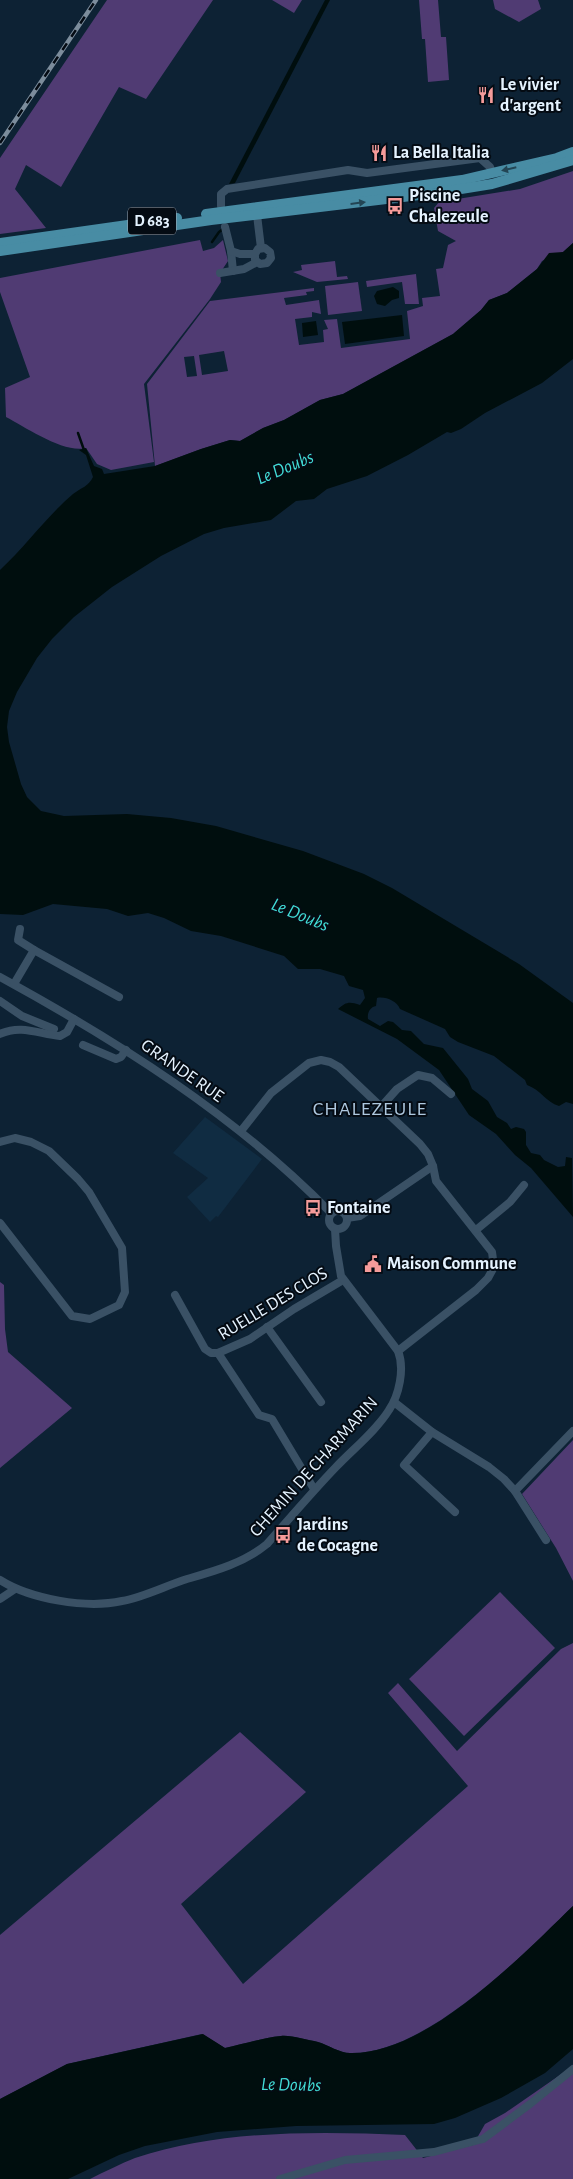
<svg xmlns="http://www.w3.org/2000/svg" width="573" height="2179" viewBox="0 0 573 2179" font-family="'Alegreya Sans',sans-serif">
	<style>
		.built { fill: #102c42 }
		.green { fill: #503b73; fill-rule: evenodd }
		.water { fill: #000e0e }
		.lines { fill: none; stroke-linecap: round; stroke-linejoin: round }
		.stream { stroke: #000e0e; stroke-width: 2.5 }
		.minor { stroke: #3a5165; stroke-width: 8 }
		.major { stroke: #488ca4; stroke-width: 10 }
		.rail-casing { stroke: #7c8d9c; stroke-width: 4.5 }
		.rail { stroke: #040b13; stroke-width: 2.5; stroke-dasharray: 8; stroke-linecap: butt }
		.oneway { fill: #234554 }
		.labels { text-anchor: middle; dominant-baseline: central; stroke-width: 4; stroke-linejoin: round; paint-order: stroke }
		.shield { fill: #040b13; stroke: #a2adb8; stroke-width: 1 }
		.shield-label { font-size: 16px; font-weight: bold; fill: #e5f3ff }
		.poi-label { font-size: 18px; font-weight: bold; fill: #e5f3ff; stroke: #040b13; text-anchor: start }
		.street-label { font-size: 18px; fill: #e5f3ff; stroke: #040b13 }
		.water-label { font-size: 19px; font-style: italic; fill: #42dcd7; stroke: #040b13 }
		.quarter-label { font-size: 20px; letter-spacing: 1px; fill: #aec8df; stroke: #040b13 }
	</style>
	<rect width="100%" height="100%" fill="#0d2234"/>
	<polygon class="built" points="205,1117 262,1159 218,1217 216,1216 210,1222 187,1197 208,1178 173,1153"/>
	<g class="green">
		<polygon points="107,0 213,0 146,99 119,87 61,187 26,165 15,189 46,228 0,234 0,158"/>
		<polygon points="272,0 302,0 294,13"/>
		<polygon points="419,0 438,0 441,37 446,37 449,80 428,82 425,39 422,39"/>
		<polygon points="493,0 538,0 541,9 519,22 495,9"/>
		<path d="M573,171V243L563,252L542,261L537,269L507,293L489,300L481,310L453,334L343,394L320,400L284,420L263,428L240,441L230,440L201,449L155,466L147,384L210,301L314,288V291L306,292L307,295L284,298L286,305L319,300L321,314L312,312V317L295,319L299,345L324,342L323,330L328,329L324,320L337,319L341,348L410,339L407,311L423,306L422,298L440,296L436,269L443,268L448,245L456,241L438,231L434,208L439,202L520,189ZM224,351L228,371L202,375L199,355ZM194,356L197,376L187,377L184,357Z"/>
		<path d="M200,240L203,251L214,248L223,240L228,261L220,273L221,282L210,299L144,384L154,462L111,470L97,464L86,448C65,454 25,427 6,417L5,388L30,377L0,292V278Z"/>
		<polygon points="335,261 337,277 347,276 348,279 317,282 293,272 302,270 301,265"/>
		<polygon points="416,274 419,304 405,304 402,282 367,287 366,281"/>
		<polygon points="358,282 362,311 328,315 325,286"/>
		<polygon points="0,1282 4,1285 5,1329 8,1352 72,1408 0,1468"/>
		<polygon points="573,1440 573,1581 556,1548 522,1494"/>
		<polygon points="500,1592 555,1648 464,1736 409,1679"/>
		<path d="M573,1643V1906C522,1956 425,2055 350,2053C340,2053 328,2045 318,2042C307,2040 291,2035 281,2036C262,2038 243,2044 225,2048L202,2034L67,2064L0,2099V1935L240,1732L306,1792L181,1904L243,1984L468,1786L388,1693L398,1683L457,1751L561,1649Z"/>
		<path d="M573,2066V2179H90C104,2172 120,2164 135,2158C220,2130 316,2131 405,2135L423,2158L473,2145L485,2124L505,2113Z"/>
	</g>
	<g class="water">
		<polygon points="325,0 330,0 235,183 229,184"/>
		<path d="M573,243V359L542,383L485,413L461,429L451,433L447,432L408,455L367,476L327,489L314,499L296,501L271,520L224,528L204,534L161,556L112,587L74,617L52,639L37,658L17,692L9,711L7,727L9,742L21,784L27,797L41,811L64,816L127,814L171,818L216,826L303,851L364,874L392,888L519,964L573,1003V1104L566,1102L559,1106C546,1102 541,1090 527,1085L525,1080L494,1056L458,1042L450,1037L445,1029L400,1009C397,1001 385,996 377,998L376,1006C370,1007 367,1013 368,1019L380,1026L388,1021L393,1022L402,1030L411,1031L424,1044L443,1048L468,1079L472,1089L488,1101L497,1117L507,1123L511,1129L516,1127L524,1129L526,1132V1145L531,1153L540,1155L544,1160L558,1167L565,1166L566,1157L572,1158L573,1217L531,1168L515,1155L496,1134L469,1115L439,1070L397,1039L338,1009C346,1002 349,1001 360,1005L365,998L363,990L349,986L344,976L320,969H298L284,956L221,936L191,931L164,918L148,913L128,916L107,909L53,904L23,915L0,914V570C26,546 46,517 73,494C81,488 89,486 93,477L86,455L79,450L86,448L94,466L102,469L104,474L155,466L201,449L230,440L240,441L263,428L284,420L320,400L343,394L453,334L481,310L489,300L507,293L537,269L549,253L563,252Z"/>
		<polygon points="393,287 399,291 399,298 392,300 385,306 377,304 374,296 377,291"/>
		<polygon points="402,315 404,336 345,344 342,322"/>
		<polygon points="316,321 318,335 303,337 302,323"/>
		<path d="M573,1906V2049L545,2073L501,2098L455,2118L434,2124L296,2126L217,2132L145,2146L119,2155L68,2179H0V2099L67,2064L203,2034L225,2048C243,2044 262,2038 281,2036C291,2035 307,2040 318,2042C328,2045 340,2053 350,2053C427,2055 521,1956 573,1906Z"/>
	</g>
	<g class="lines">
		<g class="stream">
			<polyline points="212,242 219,232 223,229"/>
			<polyline points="78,433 84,450"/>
		</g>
		<g class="minor">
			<polyline points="221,206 221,194 227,189 348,170 367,173 480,158 490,167 492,173"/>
			<polyline points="257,215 261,248"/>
			<polyline points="225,227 231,251 233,271"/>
			<polyline points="231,251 240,254 255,254 258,249 265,248 270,252 271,258 267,263 260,264 255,260 255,254"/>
			<polyline points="220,273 244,269 257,262"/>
			<polyline points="20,929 18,940 34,950"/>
			<path d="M0,977C119,1042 236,1116 331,1213"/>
			<polyline points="14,984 34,950 119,997"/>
			<polyline points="0,1001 22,1016 54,1029"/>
			<path d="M0,1034C21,1024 39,1034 60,1036L67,1032L74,1019"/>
			<polyline points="83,1045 116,1059 121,1057 126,1050"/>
			<polyline points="381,1107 397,1089 418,1075 432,1078 451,1094"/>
			<polyline points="241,1131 271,1093 309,1063 321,1060 330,1062 339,1067 420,1144 428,1154 433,1166 436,1181 492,1252 494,1267 488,1278 476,1290 398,1351"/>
			<polyline points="0,1142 15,1138 31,1142 49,1151 78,1179 89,1192 122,1248 125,1292 119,1305 90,1319 72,1316 0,1223"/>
			<circle cx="338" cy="1220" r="9"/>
			<polyline points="347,1218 360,1216 433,1166"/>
			<polyline points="476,1230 510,1202 524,1185"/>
			<polyline points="175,1295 205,1349 211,1353 218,1353 250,1339 294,1309 343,1280"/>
			<polyline points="267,1327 321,1402"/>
			<polyline points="218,1353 259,1415 272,1419 314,1489"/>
			<polyline points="394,1402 432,1432 489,1467 504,1479 515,1491 546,1540"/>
			<polyline points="432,1432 404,1465 455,1512"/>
			<polyline points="515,1491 573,1431"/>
			<path d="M0,1580C30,1599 86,1609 122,1601C144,1597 165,1586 187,1579C215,1571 244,1563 267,1544C290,1518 312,1492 336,1467C353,1449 376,1431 389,1410C399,1395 405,1369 398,1351L341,1276L336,1246L335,1229"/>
			<polyline points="0,1599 15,1589"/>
			<polyline points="280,2179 345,2160 434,2152 483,2139 530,2104 573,2069"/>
		</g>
		<g class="major">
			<polyline points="206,214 462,180 557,158 573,152"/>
			<polyline points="0,243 177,218"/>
			<polyline points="0,251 211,220 436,193 492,184 573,160"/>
		</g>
		<g class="rail-casing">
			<polyline id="rail" points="0,143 96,0"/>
		</g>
		<use href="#rail" class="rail"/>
	</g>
	<defs><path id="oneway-solid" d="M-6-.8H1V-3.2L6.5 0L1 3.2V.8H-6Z" transform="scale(1.25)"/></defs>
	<g class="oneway">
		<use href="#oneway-solid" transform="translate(509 169) rotate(167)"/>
		<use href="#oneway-solid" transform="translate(358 203) rotate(-7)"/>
	</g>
	<defs>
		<g id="restaurant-bare" transform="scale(1.35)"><path d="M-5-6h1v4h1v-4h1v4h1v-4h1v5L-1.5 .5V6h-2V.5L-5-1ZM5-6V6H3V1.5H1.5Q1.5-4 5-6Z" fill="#f59b9a" stroke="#040b13" stroke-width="2.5" paint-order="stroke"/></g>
		<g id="bus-bare" transform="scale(1.35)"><path d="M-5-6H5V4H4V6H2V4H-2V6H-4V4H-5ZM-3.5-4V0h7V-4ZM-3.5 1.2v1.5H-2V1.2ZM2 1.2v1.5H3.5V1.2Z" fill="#f59b9a" stroke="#040b13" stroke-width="2.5" paint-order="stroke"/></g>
		<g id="civic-bare" transform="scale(1.35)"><path d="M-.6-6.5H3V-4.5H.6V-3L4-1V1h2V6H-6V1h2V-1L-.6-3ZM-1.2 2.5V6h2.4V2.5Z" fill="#f59b9a" stroke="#040b13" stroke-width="2.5" paint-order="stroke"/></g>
	</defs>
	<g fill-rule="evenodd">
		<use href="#restaurant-bare" x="486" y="95"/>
		<use href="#restaurant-bare" x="379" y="153"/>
		<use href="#bus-bare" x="395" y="206"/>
		<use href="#bus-bare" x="313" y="1208"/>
		<use href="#civic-bare" x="373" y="1264"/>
		<use href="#bus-bare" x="283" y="1535"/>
	</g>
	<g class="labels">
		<rect class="shield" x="128" y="207.5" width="48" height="27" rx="4"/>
		<g class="shield-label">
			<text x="152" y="221">D 683</text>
		</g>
		<g class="poi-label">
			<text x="500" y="85">Le vivier<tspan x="500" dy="21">d'argent</tspan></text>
			<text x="393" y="153">La Bella Italia</text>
			<text x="409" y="196">Piscine<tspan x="409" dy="21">Chalezeule</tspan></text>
			<text x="327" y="1208">Fontaine</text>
			<text x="387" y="1264">Maison Commune</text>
			<text x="297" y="1525">Jardins<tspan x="297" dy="21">de Cocagne</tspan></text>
		</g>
		<g class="street-label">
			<text transform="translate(182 1071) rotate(35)">GRANDE RUE</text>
			<text transform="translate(273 1304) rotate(-31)">RUELLE DES CLOS</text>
			<text transform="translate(314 1467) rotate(-48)">CHEMIN DE CHARMARIN</text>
		</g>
		<g class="water-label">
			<text transform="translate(285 468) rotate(-23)">Le Doubs</text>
			<text transform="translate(300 915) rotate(22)">Le Doubs</text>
			<text transform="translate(291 2085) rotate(1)">Le Doubs</text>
		</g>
		<g class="quarter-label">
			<text x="370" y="1109">CHALEZEULE</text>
		</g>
	</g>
</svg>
